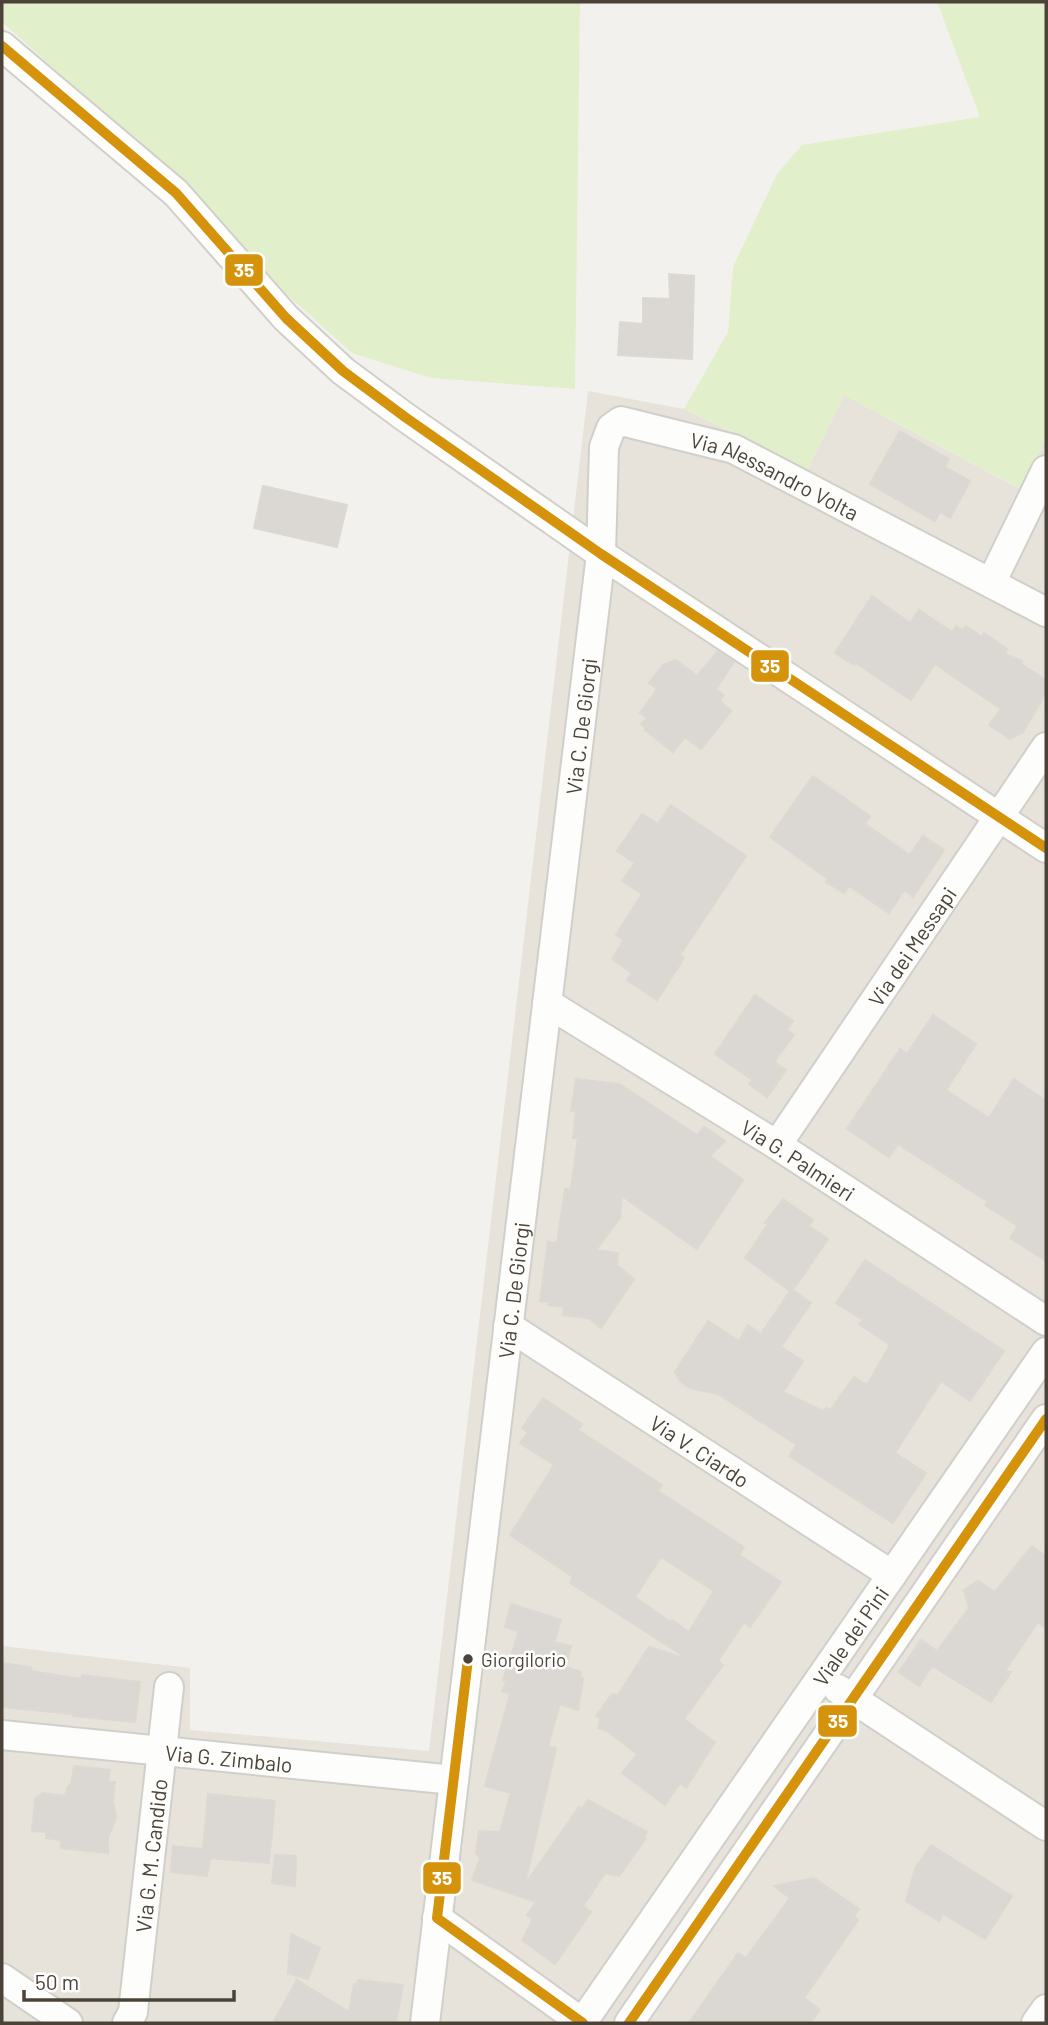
<svg xmlns="http://www.w3.org/2000/svg" width="1048" height="2025" viewBox="0 0 1048 2025" font-family="Barlow,sans-serif">
	<style>
		.residential { fill: #e7e3da }
		.green { fill: #e1efcb }
		.building { fill: #dbd8d3; stroke: #dcd8d2; stroke-width: 2; fill-rule: evenodd }
		.lines { fill: none; stroke-linecap: round; stroke-linejoin: round }
		.minor-casing { stroke: #d1cfca; stroke-width: 32 }
		.minor { stroke: #fdfdfc; stroke-width: 28 }
		.bus-1-casing { stroke: #fff; stroke-width: 16 }
		.bus-1 { stroke: #d5920b; stroke-width: 10 }
		.bus-dot { fill: #4b4337; stroke: #fff; stroke-width: 2.5 }
		.labels { text-anchor: middle; dominant-baseline: central; stroke-width: 5; stroke-linejoin: round; paint-order: stroke }
		.bus-label { font-size: 19px; fill: #4b4337; stroke: #fff; text-anchor: start }
		.street-label { font-size: 21px; fill: #4b4337; stroke: #fff }
		.line-badge { stroke: #fff; stroke-width: 2.5 }
		.badge-label { font-size: 19px; text-anchor: middle; font-weight: bold; fill: #fff }
	</style>
	<rect width="100%" height="100%" fill="#f3f1ed"/>
	<polygon class="residential" points="588,391 684,409 808,469 844,395 1020,489 1046,438 1046,2023 2,2023 2,1646 190,1668 190,1730 429,1751"/>
	<g class="green">
		<polygon points="2,2 580,2 575,389 431,378 352,353 283,291 210,208 2,22"/>
		<polygon points="937,2 1046,2 1046,438 1021,489 844,395 808,469 684,409 728,332 733,267 777,174 802,145 980,117"/>
	</g>
	<g class="building">
		<polygon points="669,274 694,276 692,359 618,355 620,322 643,324 643,298 670,299"/>
		<polygon points="900,431 949,459 945,467 970,481 950,518 940,512 935,521 870,484"/>
		<polygon points="263,486 347,505 337,547 254,528"/>
		<polygon points="872,596 910,623 919,610 952,632 956,626 963,630 966,626 982,637 984,633 1007,649 1005,654 1022,661 1021,664 1046,680 1046,693 1023,732 1010,739 989,725 1001,709 935,664 911,700 856,663 854,665 835,653"/>
		<polygon points="718,651 734,662 716,689 723,695 720,701 731,711 701,749 685,737 673,752 645,730 646,728 641,724 647,718 640,713 657,689 649,683 663,665 676,660 697,676"/>
		<polygon points="813,776 870,816 865,824 910,855 923,836 944,850 913,897 904,890 889,913 849,886 844,893 826,882 828,879 770,837"/>
		<polygon points="671,805 746,856 680,955 684,958 657,1000 627,980 632,973 612,959 624,940 616,935 642,894 622,881 635,863 617,851 642,814 658,824"/>
		<polygon points="755,995 793,1021 787,1030 794,1035 774,1062 786,1070 767,1097 749,1084 752,1080 715,1054"/>
		<polygon points="933,1015 976,1044 946,1090 989,1118 1014,1079 1046,1101 1046,1261 1010,1238 1018,1226 985,1205 988,1202 898,1144 889,1157 847,1129 900,1049 907,1054"/>
		<polygon points="576,1079 619,1084 697,1135 704,1127 725,1141 710,1156 743,1180 697,1249 622,1196 620,1218 596,1250 618,1253 617,1265 634,1279 601,1328 589,1318 563,1315 564,1307 548,1305 549,1302 540,1301 548,1242 557,1243 565,1189 571,1189 578,1138 573,1138 576,1111 571,1111"/>
		<polygon points="783,1199 813,1220 809,1226 828,1239 793,1290 811,1303 781,1347 803,1361 783,1392 823,1411 826,1408 830,1410 854,1377 867,1385 890,1345 859,1324 863,1320 836,1303 865,1260 1004,1351 970,1401 941,1381 895,1453 926,1473 893,1523 789,1456 797,1445 718,1394 690,1388 680,1381 675,1372 708,1321 739,1341 748,1325 761,1334 790,1291 745,1258 768,1224 765,1223"/>
		<path d="M543,1398L582,1424L578,1430L662,1485L658,1491L744,1547L739,1555L781,1582L750,1627L744,1622L718,1661L723,1665L684,1719L715,1742L686,1788L680,1783L665,1805L622,1773L637,1754L607,1731L598,1728L601,1718L596,1716L612,1694L618,1695L649,1647L681,1657L682,1655L570,1583L573,1577L510,1535L554,1465L520,1443L528,1433L522,1428ZM661,1557L714,1591L689,1632L672,1620L670,1622L635,1597Z"/>
		<polygon points="1032,1546 1046,1557 1046,1628 1038,1622 1005,1671 1011,1672 991,1702 932,1666 919,1686 899,1672 921,1640 937,1651 969,1608 964,1590 978,1581 995,1592"/>
		<polygon points="511,1604 561,1620 554,1642 571,1646 566,1667 581,1672 580,1677 583,1678 578,1710 560,1704 548,1746 556,1748 525,1884 579,1807 582,1809 588,1800 647,1832 644,1837 646,1838 619,1876 605,1873 583,1906 591,1912 555,1964 522,1940 533,1919 527,1915 536,1902 472,1880 480,1858 476,1853 479,1831 500,1832 511,1793 485,1786 510,1694 502,1691 507,1681 503,1680 519,1631 505,1627"/>
		<polygon points="2,1663 31,1667 31,1671 81,1679 82,1675 140,1682 135,1722 73,1716 73,1714 2,1707"/>
		<polygon points="74,1766 110,1770 108,1782 115,1782 113,1801 116,1817 108,1838 108,1853 61,1848 61,1840 46,1838 46,1832 32,1831 35,1798 43,1793 65,1796 68,1786 71,1785"/>
		<polygon points="208,1794 275,1801 269,1863 210,1858 207,1876 171,1872 173,1846 203,1849"/>
		<polygon points="931,1845 1012,1896 985,1939 943,1914 939,1921 906,1901 915,1869"/>
		<polygon points="275,1855 296,1856 295,1886 272,1883"/>
		<polygon points="814,1878 859,1909 854,1916 858,1920 804,1998 820,2010 810,2023 689,2023 738,1953 746,1958 790,1898 774,1886"/>
		<polygon points="291,1934 320,1948 308,1979 288,1973"/>
		<polygon points="297,1980 349,2012 354,1984 357,1985 358,1980 403,1985 396,2023 273,2023"/>
	</g>
	<g class="lines">
		<g class="minor-casing">
			<g id="minor">
				<polyline points="2,46 176,193 286,318 343,371 405,417 601,554 1046,848"/>
				<polyline points="991,583 1046,470"/>
				<path id="s1" d="M547,1003L777,1145L1046,1321"/>
				<path id="s2" d="M777,1145L1046,747"/>
				<path id="s3" d="M508,1326L892,1575"/>
				<polyline points="838,1689 1046,1826"/>
				<path id="s4" d="M2,1735L454,1780"/>
				<polyline points="437,1918 583,2023"/>
				<polyline points="2,1978 68,2023"/>
				<path id="s5" d="M127,2023L133,2012L169,1687"/>
				<path id="s6" d="M425,2023L601,554L604,447L611,428L621,421L734,449L1046,612"/>
				<path id="s7" d="M582,2023L1046,1352"/>
				<polyline points="629,2023 1046,1419"/>
				<polyline points="1036,2023 1046,2009"/>
			</g>
		</g>
		<use href="#minor" class="minor"/>
		<g class="bus-1-casing">
			<g id="bus-1">
				<polyline points="2,46 176,193 286,318 343,371 405,417 601,554 1046,848"/>
				<polyline points="468,1659 437,1918 583,2023"/>
				<polyline points="629,2023 1046,1419"/>
			</g>
		</g>
		<use href="#bus-1" class="bus-1"/>
	</g>
	<circle class="bus-dot" cx="468" cy="1659" r="6"/>
	<g class="labels">
		<g class="bus-label">
			<text x="481" y="1659">Giorgilorio</text>
		</g>
		<g class="street-label">
			<text stroke="none"><textPath href="#s6" startOffset="1783">Via Alessandro Volta</textPath></text>
			<text stroke="none"><textPath href="#s6" startOffset="1306">Via C. De Giorgi</textPath></text>
			<text stroke="none"><textPath href="#s2" startOffset="240">Via dei Messapi</textPath></text>
			<text stroke="none"><textPath href="#s1" startOffset="296">Via G. Palmieri</textPath></text>
			<text stroke="none"><textPath href="#s6" startOffset="738">Via C. De Giorgi</textPath></text>
			<text stroke="none"><textPath href="#s3" startOffset="229">Via V. Ciardo</textPath></text>
			<text stroke="none"><textPath href="#s7" startOffset="471">Viale dei Pini</textPath></text>
			<text stroke="none"><textPath href="#s4" startOffset="228">Via G. Zimbalo</textPath></text>
			<text stroke="none"><textPath href="#s5" startOffset="170">Via G. M. Candido</textPath></text>
		</g>
	</g>
	<g class="line-badge">
		<rect x="224" y="253" width="40" height="34" rx="7" fill="#d5920b"/>
		<rect x="750" y="649" width="40" height="34" rx="7" fill="#d5920b"/>
		<rect x="817" y="1704" width="41" height="34" rx="7" fill="#d5920b"/>
		<rect x="422" y="1861" width="40" height="34" rx="7" fill="#d5920b"/>
	</g>
	<g class="badge-label">
		<text x="244" y="277">35</text>
		<text x="770" y="673">35</text>
		<text x="838" y="1728">35</text>
		<text x="442" y="1885">35</text>
	</g>
	<rect width="1048" height="2025" fill="none" stroke="#4b4337" stroke-width="7"/>
	<path d="M24 1990v10h210v-10" fill="none" stroke="#4b4337" stroke-width="3.5"/>
	<text x="35" y="1990" font-size="21" fill="#4b4337" stroke="#ffffff" stroke-width="5" paint-order="stroke">50 m</text>
</svg>
